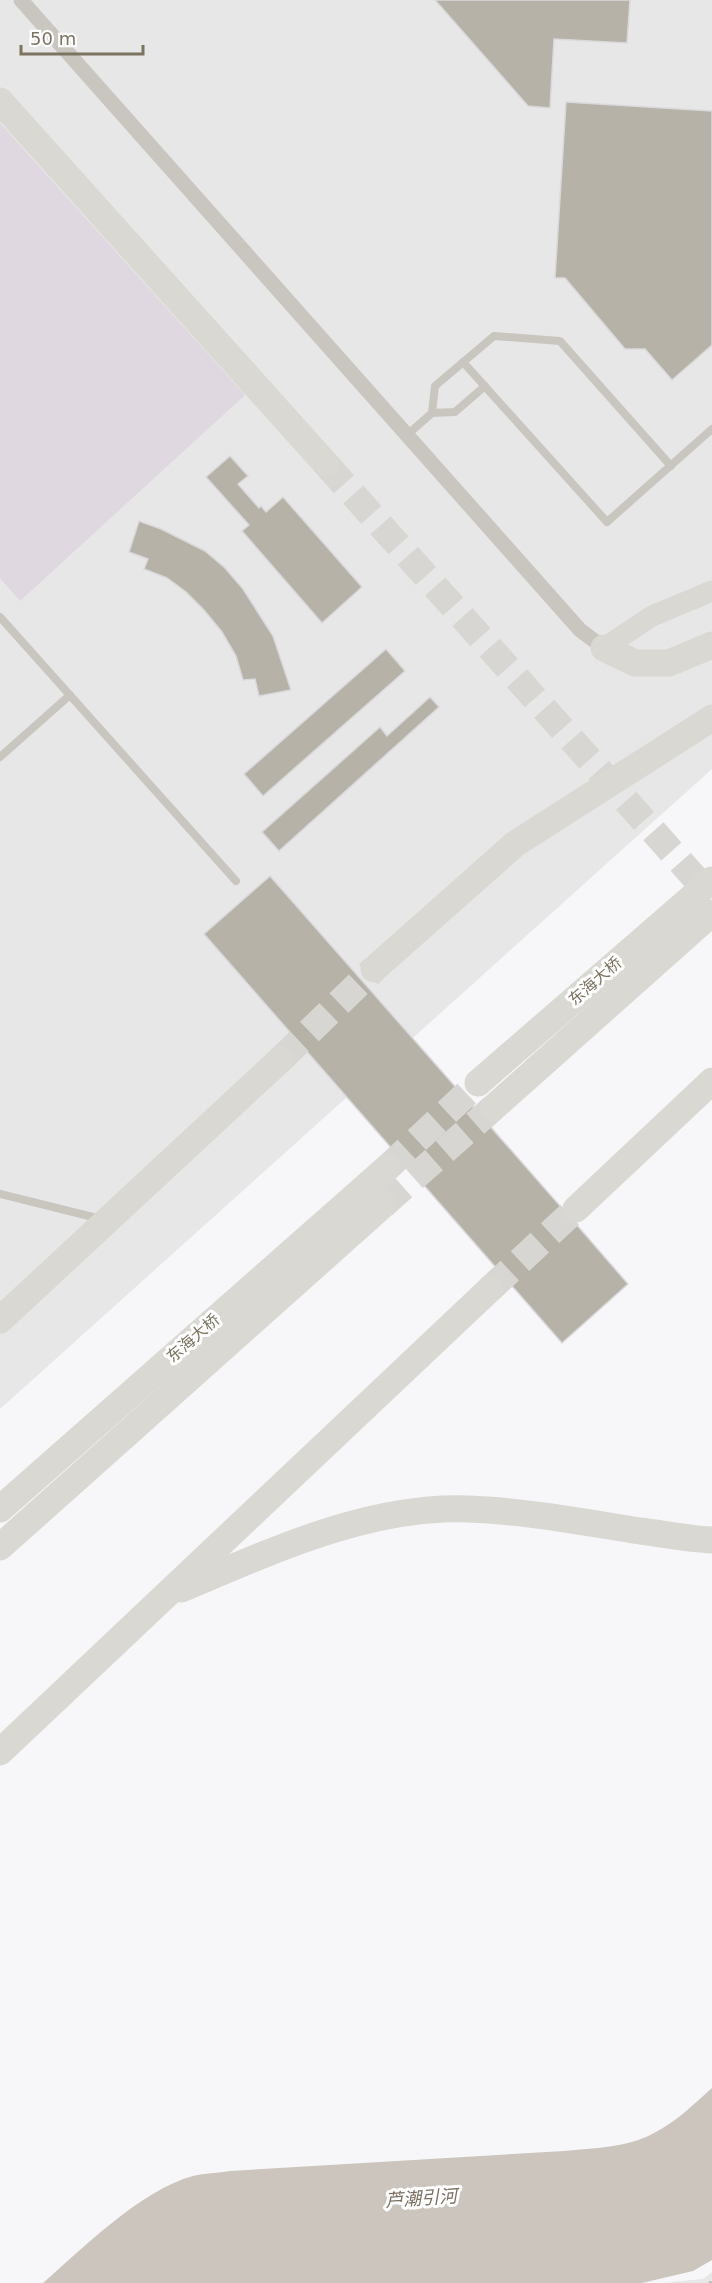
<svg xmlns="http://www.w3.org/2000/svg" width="712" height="2283" viewBox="0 0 712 2283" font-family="'DejaVu Sans','Noto Sans SC',sans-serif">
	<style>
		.built { fill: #e8e7e7 }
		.green { fill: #e0d8e0 }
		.water { fill: #ccc5bd }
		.building { fill: #b6b2a7; stroke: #d9d9db; stroke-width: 1.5 }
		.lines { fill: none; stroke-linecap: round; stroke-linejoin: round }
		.motorway-tunnel { stroke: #d8d6d3; stroke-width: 27; stroke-dasharray: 27 14; stroke-linecap: butt }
		.path { stroke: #bfbdb9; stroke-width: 3; stroke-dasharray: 3 3; stroke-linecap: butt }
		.service { stroke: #c9c6c0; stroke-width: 8 }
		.minor { stroke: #c9c6c0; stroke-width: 15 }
		.secondary { stroke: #dad8d2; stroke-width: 21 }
		.motorway { stroke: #dad8d2; stroke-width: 27 }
		.labels { text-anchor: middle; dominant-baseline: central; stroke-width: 6; stroke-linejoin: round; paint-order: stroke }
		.street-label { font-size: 16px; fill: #7b7460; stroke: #fff }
		.water-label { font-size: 18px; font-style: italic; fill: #7b6f5f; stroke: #fff }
	</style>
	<rect width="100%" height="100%" fill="#f7f7f9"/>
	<g class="built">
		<polygon points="0,0 712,0 712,769 0,1409"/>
		<polygon points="712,2272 712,2283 661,2283 703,2279"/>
	</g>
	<polygon class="green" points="0,123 245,395 20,601 0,578"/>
	<path class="water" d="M712,2088V2260L693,2271L642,2283H43C83,2248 141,2190 193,2176C205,2173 218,2173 230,2171L564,2151C593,2148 627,2148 654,2133C676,2122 694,2104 712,2088Z"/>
	<g class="building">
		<polygon points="435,0 630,0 627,43 554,39 550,108 528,106"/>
		<polygon points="566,102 712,111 712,345 672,380 645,349 625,349 565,278 555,278"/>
		<polygon points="230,456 248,476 238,484 259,508 261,506 266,512 283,497 362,587 322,623 242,531 249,525 206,477"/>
		<polygon points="139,521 161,529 205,551 225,568 243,589 273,636 291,690 259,696 255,679 243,680 236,656 222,632 204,610 186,592 167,578 144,569 148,559 129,552"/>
		<polygon points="386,649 405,671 263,796 244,774"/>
		<polygon points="430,697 439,707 279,851 262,832 380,727 387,736"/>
		<polygon points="270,876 561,1207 564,1219 576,1224 628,1284 562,1343 204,934"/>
	</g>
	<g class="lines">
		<g class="motorway-tunnel">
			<polyline points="326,464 712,897"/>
			<polyline points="280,1060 374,969"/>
			<polyline points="387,1168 478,1083"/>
			<polyline points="383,1205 493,1108"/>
			<polyline points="490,1289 576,1209"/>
		</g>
		<polyline class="path" points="709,2283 712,2282"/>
		<g class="service">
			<polyline points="463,362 607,522 712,429"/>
			<polyline points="432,413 435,386 494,336 560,341 671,466"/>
			<polyline points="407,435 432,413 455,412 485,386"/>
			<polyline points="0,617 236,881"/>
			<polyline points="0,757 70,695"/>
			<polyline points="0,1194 101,1219"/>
		</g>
		<polyline class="minor" points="21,0 580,630 604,648"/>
		<polyline class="secondary" points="604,648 652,616 712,591"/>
		<g class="motorway">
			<polyline points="0,101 326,464"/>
			<polyline points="604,648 635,663 669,663 712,645"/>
			<polyline points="374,969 515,844 712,718"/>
			<polyline points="478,1083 712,880"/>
			<polyline points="493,1108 712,913"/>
			<polyline points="576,1209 712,1081"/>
			<polyline points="0,1320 280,1060"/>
			<polyline points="0,1509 387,1168"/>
			<polyline points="0,1547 383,1205"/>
			<path d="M181,1589C270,1552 369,1505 468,1509C525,1511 583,1522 640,1531C664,1534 688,1539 712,1540"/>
			<polyline points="0,1752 490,1289"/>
		</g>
	</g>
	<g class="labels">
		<g class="street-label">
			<text transform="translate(595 981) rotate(-41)">东海大桥</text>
			<text transform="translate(193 1338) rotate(-41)">东海大桥</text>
		</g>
		<g class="water-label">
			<text transform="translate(421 2198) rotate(-4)">芦潮引河</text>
		</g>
	</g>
	<path d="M21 45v9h122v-9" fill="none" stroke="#7b7460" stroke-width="3"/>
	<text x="30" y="45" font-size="18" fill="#7b7460" stroke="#ffffff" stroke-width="4.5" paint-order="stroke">50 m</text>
</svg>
